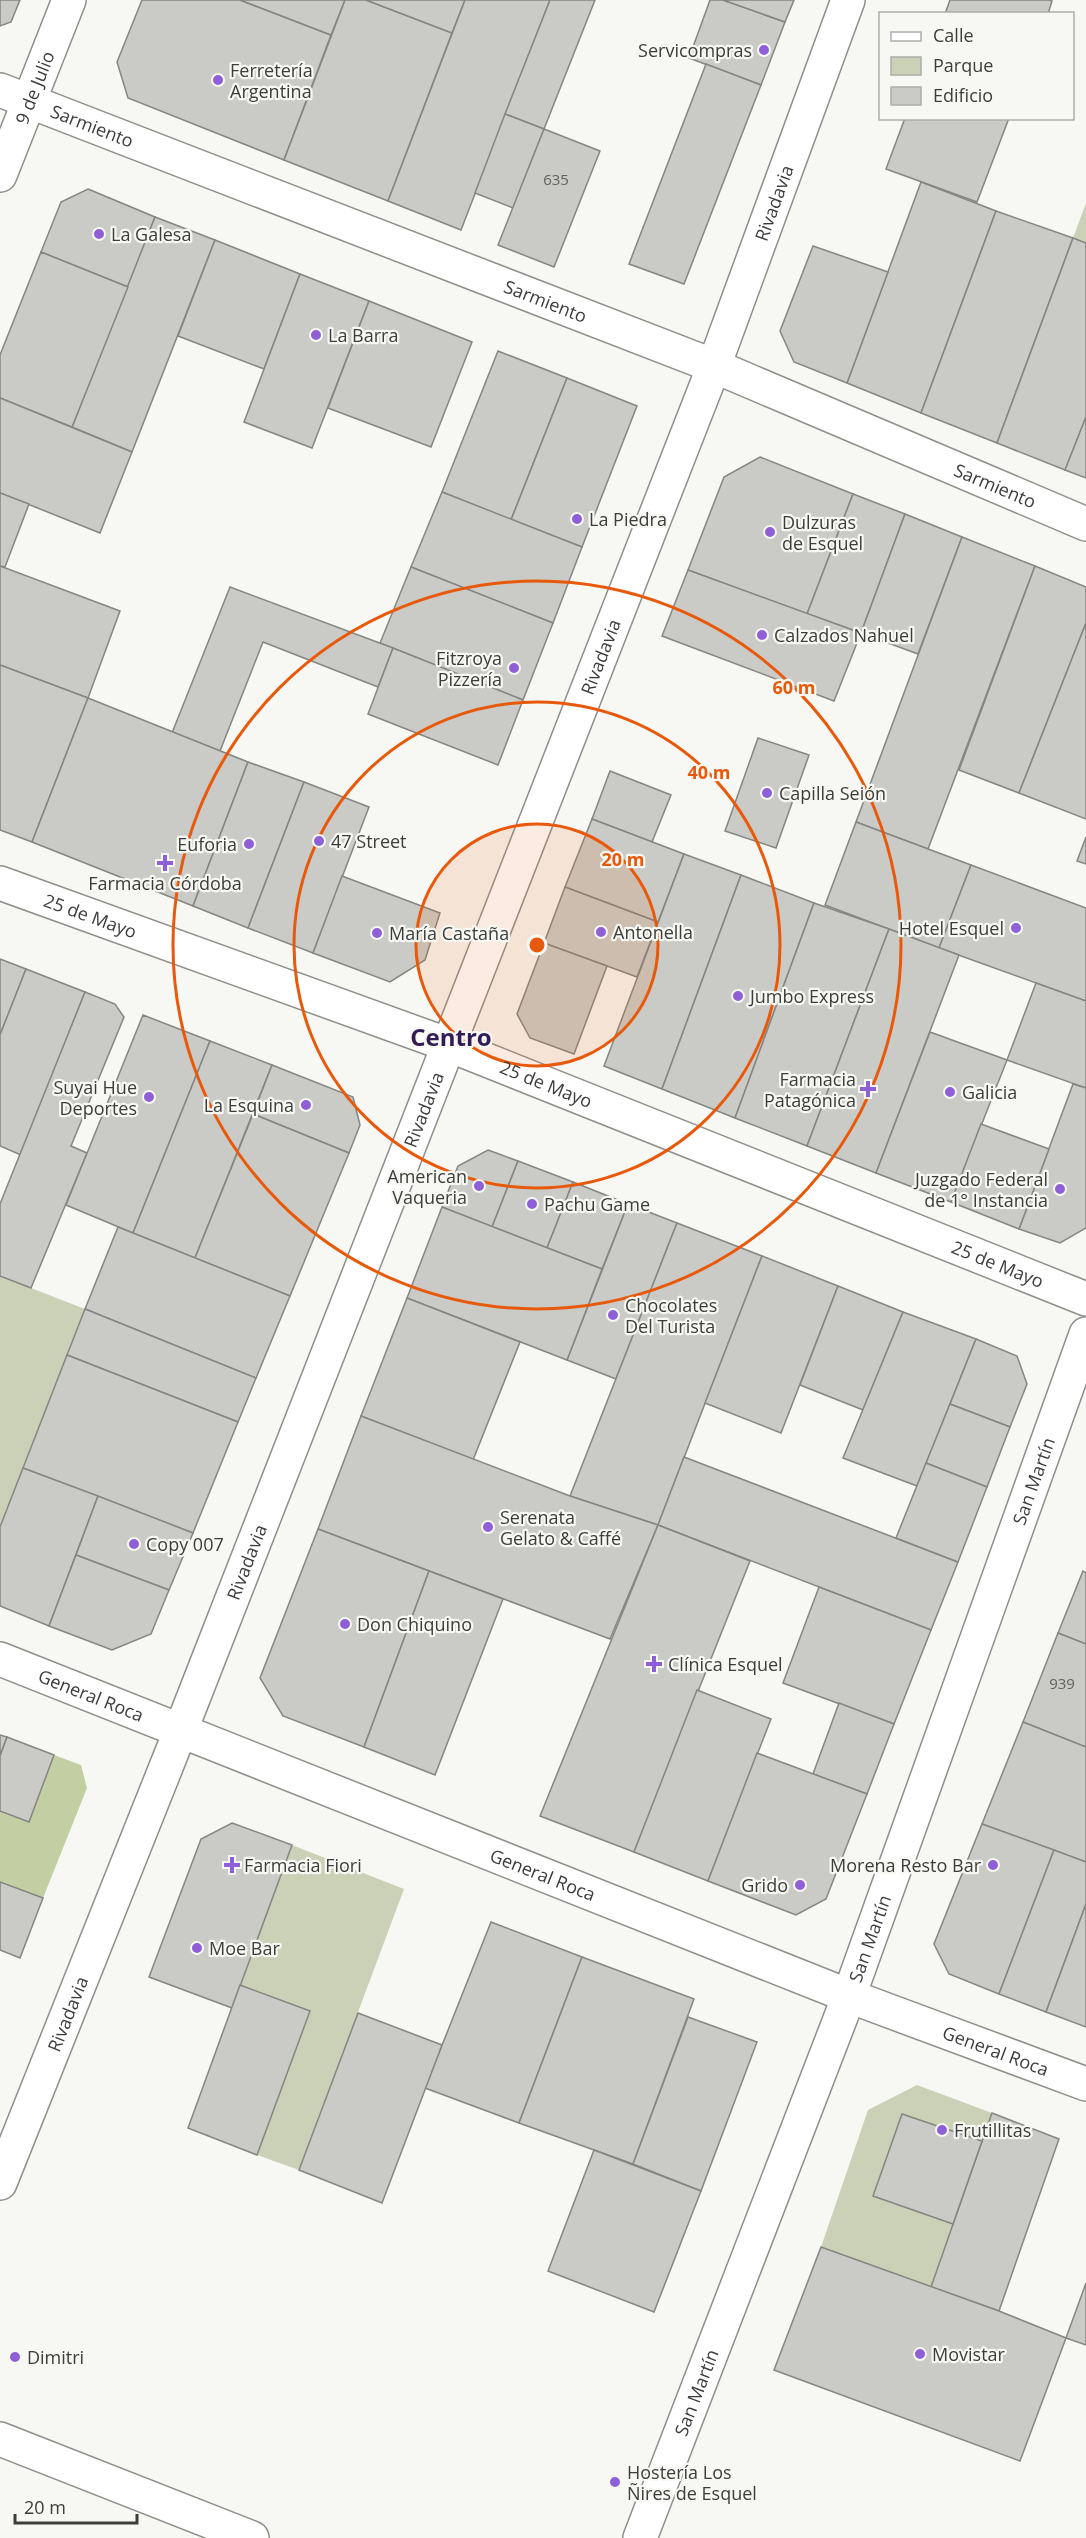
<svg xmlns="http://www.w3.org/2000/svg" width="1086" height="2538" viewBox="0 0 1086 2538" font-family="'Open Sans',sans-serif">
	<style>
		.green { fill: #cad1b6 }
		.forest { fill: #c3cea2 }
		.building { fill: #cacbc6; stroke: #858682; stroke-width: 1.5 }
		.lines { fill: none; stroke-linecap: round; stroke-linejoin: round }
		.street-casing { stroke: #8e8f8b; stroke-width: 36 }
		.street { stroke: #fff; stroke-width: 33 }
		.ring { fill: none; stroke: #e8590c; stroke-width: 3 }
		.poi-dot { fill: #8f5fd8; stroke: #f7f8f3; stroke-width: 2 }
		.labels { text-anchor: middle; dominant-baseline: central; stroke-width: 4.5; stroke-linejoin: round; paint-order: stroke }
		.number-label { font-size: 15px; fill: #60605e }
		.poi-label { font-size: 18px; fill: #3c3d3b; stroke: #f7f8f3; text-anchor: start }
		.street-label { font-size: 18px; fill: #3c3d3b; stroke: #f7f8f3 }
		.district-label { font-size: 24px; font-weight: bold; fill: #331b55; stroke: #f7f8f3 }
		.centre { fill: #e8590c; stroke: #f7f8f3; stroke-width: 3 }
		.ring-label { font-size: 18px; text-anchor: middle; font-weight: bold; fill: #e8590c; stroke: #f7f8f3; stroke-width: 4.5; stroke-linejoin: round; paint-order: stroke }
	</style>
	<rect width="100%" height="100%" fill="#f7f8f3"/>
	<g class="green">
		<polygon points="1086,203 1086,243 1073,238"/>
		<polygon points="0,1276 85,1309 0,1527"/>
		<polygon points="292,1845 404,1889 299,2170 257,2155 310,2011 240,1985"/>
		<polygon points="917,2085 992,2113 982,2141 902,2114 873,2196 953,2224 931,2287 821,2247 868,2110"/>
	</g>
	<polygon class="forest" points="54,1755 81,1765 87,1788 43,1898 0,1882 0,1811 28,1820"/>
	<g class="building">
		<polygon points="0,0 20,0 11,22 0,26"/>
		<polygon points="142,0 240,0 331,35 284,160 128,98 117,62"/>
		<polygon points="240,0 345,0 331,35"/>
		<polygon points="345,0 366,0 452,33 388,201 284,160"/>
		<polygon points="366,0 465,0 452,33"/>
		<polygon points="465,0 550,0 461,230 388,201"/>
		<polygon points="550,0 595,0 544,129 505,114"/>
		<polygon points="710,0 723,0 785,22 761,85 689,58"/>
		<polygon points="723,0 794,0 785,22"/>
		<polygon points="950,0 1049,0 1052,1 1048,14 945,14"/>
		<polygon points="706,64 761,85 684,284 629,264"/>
		<polygon points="505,114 544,129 513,208 475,193"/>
		<polygon points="905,118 1009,118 977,202 886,169"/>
		<polygon points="544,129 600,151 554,267 498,245"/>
		<polygon points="921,182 996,211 921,413 847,383"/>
		<polygon points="88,189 155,217 128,287 41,252 61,202"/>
		<polygon points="996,211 1073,238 997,443 921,413"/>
		<polygon points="155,217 215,240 132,452 72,427"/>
		<polygon points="1073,238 1086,243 1086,417 1065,470 997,443"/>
		<polygon points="215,240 300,274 264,369 178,336"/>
		<polygon points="813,246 888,272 847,383 794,362 780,331"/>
		<polygon points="41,252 128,287 72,427 0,398 0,355"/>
		<polygon points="300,274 369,301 312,448 244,422"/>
		<polygon points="369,301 472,342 431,447 328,408"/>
		<polygon points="498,351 567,378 511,520 442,492"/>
		<polygon points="567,378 637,406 582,547 511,520"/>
		<polygon points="0,398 132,452 100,533 0,493"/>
		<polygon points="1086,417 1086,478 1065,470"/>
		<polygon points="760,457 853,494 807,614 688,570 724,477"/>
		<polygon points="442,492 582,547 553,623 411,567"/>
		<polygon points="0,493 29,504 5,567 0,566"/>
		<polygon points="853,494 905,514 861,633 807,614"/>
		<polygon points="905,514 962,537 918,654 861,633"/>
		<polygon points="962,537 1035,566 928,849 856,822"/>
		<polygon points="0,566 120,611 88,698 0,665"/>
		<polygon points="1035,566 1086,587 1086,623 1019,793 959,770"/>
		<polygon points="411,567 553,623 523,700 380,643"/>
		<polygon points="688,570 861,633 834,701 662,636"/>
		<polygon points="230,587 393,648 378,687 263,642 220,751 172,733"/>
		<polygon points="1086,623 1086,819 1019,793"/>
		<polygon points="393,648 523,700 498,765 368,714"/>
		<polygon points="0,665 88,698 32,842 0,830"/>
		<polygon points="88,698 248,762 193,906 32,842"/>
		<polygon points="758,738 809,755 776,848 725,831"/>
		<polygon points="248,762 304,782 248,928 193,906"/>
		<polygon points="610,771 671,795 652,842 592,819"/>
		<polygon points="304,782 369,807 313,953 248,928"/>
		<polygon points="592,819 684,854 658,922 565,887"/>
		<polygon points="856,822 971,865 939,948 825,905"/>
		<polygon points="1086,837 1086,864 1077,861"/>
		<polygon points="684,854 741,875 662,1089 604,1066"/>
		<polygon points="971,865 1086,908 1086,1001 939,948"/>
		<polygon points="741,875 814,903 735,1118 662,1089"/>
		<polygon points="342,876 440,913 425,960 390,982 313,953"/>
		<polygon points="565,887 658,922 637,977 544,943"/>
		<polygon points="814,903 889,929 807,1146 735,1118"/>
		<polygon points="889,929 959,955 876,1173 807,1146"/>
		<polygon points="544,943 607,966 574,1054 530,1038 517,1014"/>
		<polygon points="0,959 26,969 0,1035"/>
		<polygon points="26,969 85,992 21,1155 0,1146 0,1035"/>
		<polygon points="1036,983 1086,1001 1086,1088 1007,1060"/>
		<polygon points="85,992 115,1004 124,1017 71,1146 87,1153 31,1288 0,1276 0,1204"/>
		<polygon points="143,1015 210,1041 133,1233 66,1205"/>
		<polygon points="930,1032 1007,1060 951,1202 876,1173"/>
		<polygon points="210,1041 272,1065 195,1258 133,1233"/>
		<polygon points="272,1065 353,1097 360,1125 349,1153 253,1114"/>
		<polygon points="1073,1084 1086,1088 1086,1228 1060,1243 1019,1229"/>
		<polygon points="253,1114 349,1153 290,1296 195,1258"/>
		<polygon points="981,1124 1049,1149 1019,1229 951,1202"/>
		<polygon points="488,1150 518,1161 492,1227 442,1207 458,1166"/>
		<polygon points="518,1161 573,1182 547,1248 492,1227"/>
		<polygon points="573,1182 628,1204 602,1269 547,1248"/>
		<polygon points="628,1204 677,1223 616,1379 567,1360"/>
		<polygon points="442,1207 602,1269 567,1360 407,1298"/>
		<polygon points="677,1223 762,1256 658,1525 570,1496"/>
		<polygon points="118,1227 290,1296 256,1378 85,1309"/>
		<polygon points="762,1256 838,1286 781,1433 705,1403"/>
		<polygon points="838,1286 903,1312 863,1410 800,1385"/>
		<polygon points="407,1298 520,1342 473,1460 361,1416"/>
		<polygon points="85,1309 256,1378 238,1422 67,1355"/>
		<polygon points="903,1312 976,1339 917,1486 843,1458"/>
		<polygon points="976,1339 1017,1356 1027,1384 1010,1427 950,1404"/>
		<polygon points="67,1355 238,1422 193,1533 23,1468"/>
		<polygon points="950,1404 1010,1427 987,1487 926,1463"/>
		<polygon points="361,1416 570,1496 658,1525 610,1639 318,1529"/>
		<polygon points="684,1457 958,1562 931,1630 658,1525"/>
		<polygon points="926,1463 987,1487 958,1562 896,1538"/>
		<polygon points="23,1468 98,1496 49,1626 0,1606 0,1527"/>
		<polygon points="98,1496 193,1533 169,1590 76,1555"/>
		<polygon points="658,1525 750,1561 634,1852 540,1816"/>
		<polygon points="318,1529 429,1571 364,1747 283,1716 260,1678"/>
		<polygon points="76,1555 169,1590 151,1634 112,1650 49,1626"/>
		<polygon points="429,1571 503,1599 435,1775 364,1747"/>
		<polygon points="1083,1571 1086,1573 1086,1644 1058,1633"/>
		<polygon points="819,1587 931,1630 894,1724 783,1683"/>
		<polygon points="1058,1633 1086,1644 1086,1747 1023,1722"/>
		<polygon points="697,1690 771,1719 708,1881 634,1852"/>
		<polygon points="839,1703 894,1724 867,1794 813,1774"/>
		<polygon points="1023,1722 1086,1747 1086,1862 982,1824"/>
		<polygon points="0,1735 7,1737 0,1756"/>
		<polygon points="7,1737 54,1755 29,1822 0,1811 0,1756"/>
		<polygon points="757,1753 867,1794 826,1899 796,1915 708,1881"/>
		<polygon points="232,1823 292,1845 232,2008 149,1977 201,1839"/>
		<polygon points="982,1824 1054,1850 999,1994 949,1974 934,1944"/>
		<polygon points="1054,1850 1086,1862 1086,1904 1046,2012 999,1994"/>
		<polygon points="0,1882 43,1898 20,1958 0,1950"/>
		<polygon points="1086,1904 1086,2027 1046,2012"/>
		<polygon points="491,1922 582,1957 519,2123 425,2088"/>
		<polygon points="582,1957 694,1999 633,2164 519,2123"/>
		<polygon points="240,1985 310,2011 257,2155 188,2128"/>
		<polygon points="358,2013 442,2045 382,2203 299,2170"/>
		<polygon points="688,2017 757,2042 701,2191 633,2164"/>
		<polygon points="992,2113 1059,2139 999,2311 931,2287"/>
		<polygon points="902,2114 982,2141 953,2224 873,2196"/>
		<polygon points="594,2150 701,2191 654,2312 548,2271"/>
		<polygon points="821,2247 999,2311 1066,2338 1020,2461 774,2370"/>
		<polygon points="1086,2283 1086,2345 1066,2338"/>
	</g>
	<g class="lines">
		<g class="street-casing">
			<g id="street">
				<path id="s1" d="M0,90L714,366L1086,524"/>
				<path id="s2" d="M0,175L69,0"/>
				<path id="s3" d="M0,883L449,1045L1086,1299"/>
				<path id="s4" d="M0,1659L849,1996L1086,2084"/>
				<path id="s5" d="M0,2183L180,1732L714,366L848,0"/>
				<polyline points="0,2439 252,2538"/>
				<path id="s6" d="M640,2538L849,1996L1086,1334"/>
			</g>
		</g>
		<use href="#street" class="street"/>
	</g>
	<circle cx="537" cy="945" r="121" fill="#e8590c" fill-opacity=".12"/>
	<g class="ring">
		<circle cx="537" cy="945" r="121"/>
		<circle cx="537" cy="945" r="243"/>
		<circle cx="537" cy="945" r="364"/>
	</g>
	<g class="poi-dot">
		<circle cx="764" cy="50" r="6"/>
		<circle cx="218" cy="80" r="6"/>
		<circle cx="99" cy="234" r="6"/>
		<circle cx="316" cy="335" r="6"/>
		<circle cx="577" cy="519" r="6"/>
		<circle cx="770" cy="532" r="6"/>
		<circle cx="762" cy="635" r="6"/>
		<circle cx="514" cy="668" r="6"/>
		<circle cx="767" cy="793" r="6"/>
		<circle cx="319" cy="841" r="6"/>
		<circle cx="249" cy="844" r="6"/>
		<path d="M162 854h6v6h6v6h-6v6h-6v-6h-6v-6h6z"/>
		<circle cx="1016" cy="928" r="6"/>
		<circle cx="601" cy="932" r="6"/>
		<circle cx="377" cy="933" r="6"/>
		<circle cx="738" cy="996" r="6"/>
		<path d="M865 1080h6v6h6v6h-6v6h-6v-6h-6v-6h6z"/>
		<circle cx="950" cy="1092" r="6"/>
		<circle cx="149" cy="1097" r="6"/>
		<circle cx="306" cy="1105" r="6"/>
		<circle cx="479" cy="1186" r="6"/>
		<circle cx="1060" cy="1189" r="6"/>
		<circle cx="532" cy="1204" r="6"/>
		<circle cx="613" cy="1315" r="6"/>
		<circle cx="488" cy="1527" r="6"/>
		<circle cx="134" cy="1544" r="6"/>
		<circle cx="345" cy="1624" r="6"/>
		<path d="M651 1655h6v6h6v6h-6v6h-6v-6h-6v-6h6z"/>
		<path d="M229 1856h6v6h6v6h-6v6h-6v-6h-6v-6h6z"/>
		<circle cx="993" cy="1865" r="6"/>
		<circle cx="800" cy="1885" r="6"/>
		<circle cx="197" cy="1948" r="6"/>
		<circle cx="942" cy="2130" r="6"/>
		<circle cx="920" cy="2354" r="6"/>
		<circle cx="15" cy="2357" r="6"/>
		<circle cx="615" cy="2482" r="6"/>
	</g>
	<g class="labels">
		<g class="number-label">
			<text x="556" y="179">635</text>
			<text x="1062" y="1683">939</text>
		</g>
		<g class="poi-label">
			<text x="752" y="50" text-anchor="end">Servicompras</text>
			<text x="230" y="70">Ferretería<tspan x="230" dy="21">Argentina</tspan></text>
			<text x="111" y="234">La Galesa</text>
			<text x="328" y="335">La Barra</text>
			<text x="589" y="519">La Piedra</text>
			<text x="782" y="522">Dulzuras<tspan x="782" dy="21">de Esquel</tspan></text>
			<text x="774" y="635">Calzados Nahuel</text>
			<text x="502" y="658" text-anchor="end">Fitzroya<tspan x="502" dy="21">Pizzería</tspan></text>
			<text x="779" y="793">Capilla Seión</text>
			<text x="331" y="841">47 Street</text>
			<text x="237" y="844" text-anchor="end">Euforia</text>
			<text x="165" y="883" text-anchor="middle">Farmacia Córdoba</text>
			<text x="1004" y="928" text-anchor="end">Hotel Esquel</text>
			<text x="613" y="932">Antonella</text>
			<text x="389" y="933">María Castaña</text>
			<text x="750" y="996">Jumbo Express</text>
			<text x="856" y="1079" text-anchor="end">Farmacia<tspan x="856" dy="21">Patagónica</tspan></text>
			<text x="137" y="1087" text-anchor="end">Suyai Hue<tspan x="137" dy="21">Deportes</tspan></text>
			<text x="962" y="1092">Galicia</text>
			<text x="294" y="1105" text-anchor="end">La Esquina</text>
			<text x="467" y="1176" text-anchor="end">American<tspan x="467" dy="21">Vaqueria</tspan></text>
			<text x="1048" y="1179" text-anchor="end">Juzgado Federal<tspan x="1048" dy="21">de 1° Instancia</tspan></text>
			<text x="544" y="1204">Pachu Game</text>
			<text x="625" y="1305">Chocolates<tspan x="625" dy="21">Del Turista</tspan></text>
			<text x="500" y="1517">Serenata<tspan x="500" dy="21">Gelato &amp; Caffé</tspan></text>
			<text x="146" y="1544">Copy 007</text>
			<text x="357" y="1624">Don Chiquino</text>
			<text x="668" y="1664">Clínica Esquel</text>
			<text x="244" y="1865">Farmacia Fiori</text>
			<text x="981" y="1865" text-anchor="end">Morena Resto Bar</text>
			<text x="788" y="1885" text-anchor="end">Grido</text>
			<text x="209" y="1948">Moe Bar</text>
			<text x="954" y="2130">Frutillitas</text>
			<text x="932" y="2354">Movistar</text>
			<text x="27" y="2357">Dimitri</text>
			<text x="627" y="2472">Hostería Los<tspan x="627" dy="21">Ñires de Esquel</tspan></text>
		</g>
		<g class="street-label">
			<text stroke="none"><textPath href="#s2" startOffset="94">9 de Julio</textPath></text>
			<text stroke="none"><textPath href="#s1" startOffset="99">Sarmiento</textPath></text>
			<text stroke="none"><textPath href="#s5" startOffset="2126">Rivadavia</textPath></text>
			<text stroke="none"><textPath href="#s1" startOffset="585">Sarmiento</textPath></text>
			<text stroke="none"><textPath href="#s1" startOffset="1071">Sarmiento</textPath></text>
			<text stroke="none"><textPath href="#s5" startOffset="1640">Rivadavia</textPath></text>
			<text stroke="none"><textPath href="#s3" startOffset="96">25 de Mayo</textPath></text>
			<text stroke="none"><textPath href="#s3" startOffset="582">25 de Mayo</textPath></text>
			<text stroke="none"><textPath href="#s5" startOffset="1154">Rivadavia</textPath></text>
			<text stroke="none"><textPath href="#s3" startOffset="1068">25 de Mayo</textPath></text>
			<text stroke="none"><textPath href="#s6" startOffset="1128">San Martín</textPath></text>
			<text stroke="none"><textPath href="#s5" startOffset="668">Rivadavia</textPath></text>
			<text stroke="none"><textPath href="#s4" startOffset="98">General Roca</textPath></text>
			<text stroke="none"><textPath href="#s4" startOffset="584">General Roca</textPath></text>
			<text stroke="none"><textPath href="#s6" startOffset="642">San Martín</textPath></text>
			<text stroke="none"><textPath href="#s5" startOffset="182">Rivadavia</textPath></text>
			<text stroke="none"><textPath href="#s4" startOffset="1070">General Roca</textPath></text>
			<text stroke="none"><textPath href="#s6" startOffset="156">San Martín</textPath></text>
		</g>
		<g class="district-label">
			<text x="451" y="1036">Centro</text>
		</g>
	</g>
	<circle cx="537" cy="945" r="9" class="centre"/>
	<g class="ring-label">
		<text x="794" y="694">60 m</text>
		<text x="709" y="779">40 m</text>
		<text x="623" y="866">20 m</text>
	</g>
	<rect x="879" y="12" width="195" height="108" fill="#f7f8f3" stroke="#acada9" stroke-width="1.5"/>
	<rect x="891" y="32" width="30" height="9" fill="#ffffff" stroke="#acada9" stroke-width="1.5"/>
	<text x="933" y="42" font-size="18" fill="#3c3d3b">Calle</text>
	<rect x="891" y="57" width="30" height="18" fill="#cad1b6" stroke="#acada9" stroke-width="1.5"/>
	<text x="933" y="72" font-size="18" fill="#3c3d3b">Parque</text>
	<rect x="891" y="87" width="30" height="18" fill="#cacbc6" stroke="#acada9" stroke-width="1.5"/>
	<text x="933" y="102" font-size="18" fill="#3c3d3b">Edificio</text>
	<path d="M15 2514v9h122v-9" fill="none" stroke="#3c3d3b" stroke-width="3"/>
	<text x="24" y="2514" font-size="18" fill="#3c3d3b" stroke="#f7f8f3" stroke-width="4.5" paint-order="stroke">20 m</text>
</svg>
